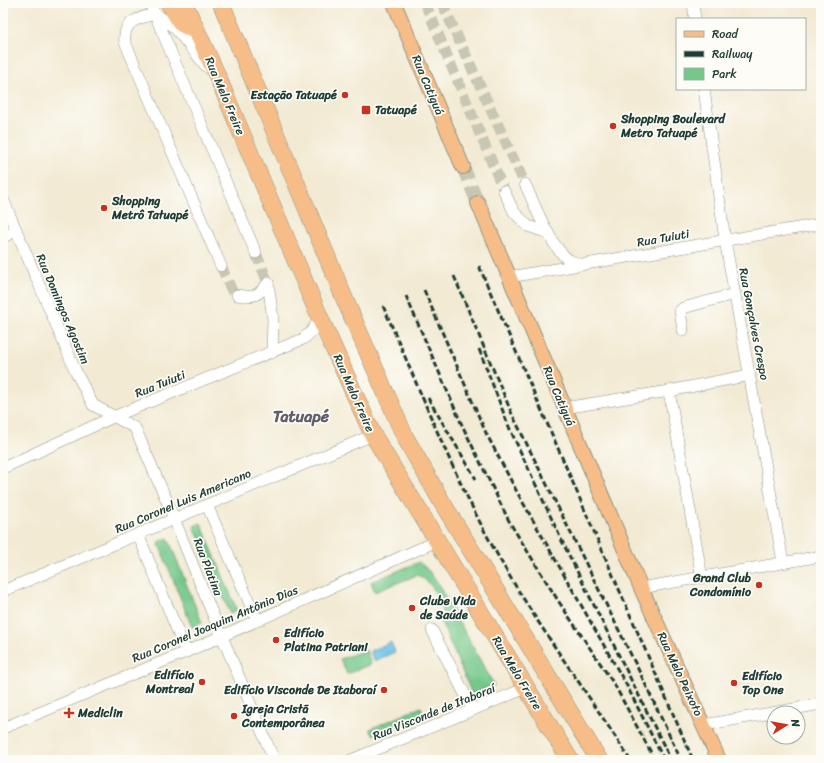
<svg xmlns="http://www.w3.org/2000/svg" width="824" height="763" viewBox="0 0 824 763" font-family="Sriracha,sans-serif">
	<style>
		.green { fill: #75c88a; stroke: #4a825f }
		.water { fill: #6bc0e8; stroke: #457e8e }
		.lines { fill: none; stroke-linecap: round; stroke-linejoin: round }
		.minor-tunnel { stroke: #c8c7b3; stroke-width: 11; stroke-dasharray: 11 5.5; stroke-linecap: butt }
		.major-tunnel { stroke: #c8c7b3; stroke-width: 14; stroke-dasharray: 14 7; stroke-linecap: butt }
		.minor-casing { stroke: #889484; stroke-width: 12 }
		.major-casing { stroke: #889484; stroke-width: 16 }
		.highway-casing { stroke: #889484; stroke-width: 18 }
		.minor { stroke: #fff; stroke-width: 11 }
		.major { stroke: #f7bd88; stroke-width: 14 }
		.highway { stroke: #f7bd88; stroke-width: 17 }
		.rail { stroke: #1f3d34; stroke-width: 3; stroke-dasharray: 6 3; stroke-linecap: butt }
		.poi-dot { fill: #c8321e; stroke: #fdfcf7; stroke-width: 1.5 }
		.labels { text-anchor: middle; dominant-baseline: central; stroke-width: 3.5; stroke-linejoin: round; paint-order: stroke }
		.street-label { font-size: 12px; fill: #1f3d34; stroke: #fdfcf7 }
		.poi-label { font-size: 12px; font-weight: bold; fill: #1f3d34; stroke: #fdfcf7; text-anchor: start }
		.district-label { font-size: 16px; font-weight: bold; fill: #615f6a; stroke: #fdfcf7 }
	</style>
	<rect width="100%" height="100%" fill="#fdfcf7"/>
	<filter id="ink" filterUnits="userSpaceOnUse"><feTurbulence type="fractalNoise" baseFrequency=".025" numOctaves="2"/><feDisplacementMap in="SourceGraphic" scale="8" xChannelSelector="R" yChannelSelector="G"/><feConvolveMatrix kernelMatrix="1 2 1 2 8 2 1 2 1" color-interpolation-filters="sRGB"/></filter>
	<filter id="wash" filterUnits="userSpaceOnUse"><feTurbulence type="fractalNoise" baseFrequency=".012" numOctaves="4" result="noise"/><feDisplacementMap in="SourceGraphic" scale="16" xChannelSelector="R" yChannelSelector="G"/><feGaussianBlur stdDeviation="0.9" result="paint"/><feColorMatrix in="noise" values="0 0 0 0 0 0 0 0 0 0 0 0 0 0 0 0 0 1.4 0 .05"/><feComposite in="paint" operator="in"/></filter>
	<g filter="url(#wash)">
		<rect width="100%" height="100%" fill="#f2ead3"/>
		<g class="green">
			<polygon points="201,523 237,610 230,613 194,526"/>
			<polygon points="168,538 202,623 192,627 158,542"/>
			<path d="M419,562L429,571L438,584L494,685L472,694L440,619L443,616C439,599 434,582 417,575L375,592L371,582Z"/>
			<polygon points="366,650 371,664 347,674 340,659"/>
			<polygon points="421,707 424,714 373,735 370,729"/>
		</g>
		<polygon class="water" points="391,642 395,652 374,661 370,651"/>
	</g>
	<g filter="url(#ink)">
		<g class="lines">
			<g class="minor-tunnel">
				<polyline points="425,3 504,191"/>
				<polyline points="442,3 525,184"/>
				<polyline points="256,253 268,283"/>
				<polyline points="221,266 232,291 237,295"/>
			</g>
			<polyline class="major-tunnel" points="463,167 478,203"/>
			<g class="minor-casing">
				<g id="minor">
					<polyline points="150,3 256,253"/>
					<polyline points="693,3 695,19"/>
					<path d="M155,14C139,18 122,21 125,42L221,266"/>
					<polyline points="156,14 175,28 206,66 210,69"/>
					<polyline points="704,89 725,240 783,562"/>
					<path d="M525,184C535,205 550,247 569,260C573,262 577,263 581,265"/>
					<polyline points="504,191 514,212 528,226 548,233"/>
					<polyline points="3,199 76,372 93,405 135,428 166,499 213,615 274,760"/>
					<polyline points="3,237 16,231"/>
					<polyline points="509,277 821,224"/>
					<polyline points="268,283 273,319 272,353"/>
					<path d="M237,295C254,298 258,296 268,283"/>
					<polyline points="683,330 680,311 683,308 735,294"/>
					<polyline points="669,391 702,578"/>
					<polyline points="564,408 669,391 750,375"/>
					<polyline points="3,468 113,417 303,339 311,332 320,318"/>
					<polyline points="207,505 257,620"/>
					<polyline points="138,534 186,652"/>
					<polyline points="641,588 821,556"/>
					<polyline points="3,591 373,435"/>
					<polyline points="432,630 473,710"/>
					<polyline points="704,725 821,704"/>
					<polyline points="3,728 186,652 437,541"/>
					<polyline points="351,760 526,688"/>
				</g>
			</g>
			<g class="major-casing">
				<g id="major">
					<polyline points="394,3 463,167"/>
					<polyline points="478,203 641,588 719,760"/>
				</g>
			</g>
			<g class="highway-casing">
				<g id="highway">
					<polyline points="169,3 181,23 192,29"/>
					<polyline points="184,3 216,73 320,318 373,435 570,760"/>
					<polyline points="221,3 348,307 405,437 443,504 599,760"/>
				</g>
			</g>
			<use href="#minor" class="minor"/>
			<use href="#major" class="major"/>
			<use href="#highway" class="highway"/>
			<g class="rail">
				<polyline points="479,266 693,760"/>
				<polyline points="454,276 512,414 641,675 681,760"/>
				<polyline points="424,290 486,433 517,492 627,686 664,760"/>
				<polyline points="406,296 462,425 510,523 559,602 614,684 655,760"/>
				<path d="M383,306C421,392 455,481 502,563C541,631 589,694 630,760"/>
				<polyline points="479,349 509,427 561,539 671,760"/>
				<polyline points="428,398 476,479"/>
			</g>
		</g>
	</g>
	<g class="poi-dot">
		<circle cx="345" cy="95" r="4"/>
		<rect x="361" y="105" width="10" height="10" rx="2"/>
		<circle cx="613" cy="126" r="4"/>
		<circle cx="104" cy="208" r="4"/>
		<circle cx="759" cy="585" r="4"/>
		<circle cx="412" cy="608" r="4"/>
		<circle cx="276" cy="640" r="4"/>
		<circle cx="202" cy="682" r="4"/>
		<circle cx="734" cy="683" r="4"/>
		<circle cx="384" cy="690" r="4"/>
		<path d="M67 707h4v4h4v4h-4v4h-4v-4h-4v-4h4z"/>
		<circle cx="234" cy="716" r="4"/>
	</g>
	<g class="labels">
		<g class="street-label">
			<text transform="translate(428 85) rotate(67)">Rua Catiguá</text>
			<text transform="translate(225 96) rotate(67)">Rua Melo Freire</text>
			<text transform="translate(663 238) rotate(-10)">Rua Tuiuti</text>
			<text transform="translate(63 309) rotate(67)">Rua Domingos Agostim</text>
			<text transform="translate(754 324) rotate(79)">Rua Gonçalves Crespo</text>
			<text transform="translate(160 384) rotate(-22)">Rua Tuiuti</text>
			<text transform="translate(354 393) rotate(66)">Rua Melo Freire</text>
			<text transform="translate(559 396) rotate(67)">Rua Catiguá</text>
			<text transform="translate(183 501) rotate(-23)">Rua Coronel Luis Americano</text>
			<text transform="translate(208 567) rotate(69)">Rua Platina</text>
			<text transform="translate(215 624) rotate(-23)">Rua Coronel Joaquim Antônio Dias</text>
			<text transform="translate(517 673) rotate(59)">Rua Melo Freire</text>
			<text transform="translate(680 674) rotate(65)">Rua Melo Peixoto</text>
			<text transform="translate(434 712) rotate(-22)">Rua Visconde de Itaboraí</text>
		</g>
		<g class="poi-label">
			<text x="337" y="95" text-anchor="end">Estação Tatuapé</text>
			<text x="375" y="110">Tatuapé</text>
			<text x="621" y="119">Shopping Boulevard<tspan x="621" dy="14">Metro Tatuapé</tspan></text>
			<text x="112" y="201">Shopping<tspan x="112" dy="14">Metrô Tatuapé</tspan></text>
			<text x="751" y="578" text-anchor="end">Grand Club<tspan x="751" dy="14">Condomínio</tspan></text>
			<text x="420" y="601">Clube Vida<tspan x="420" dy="14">de Saúde</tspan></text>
			<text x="284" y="633">Edifício<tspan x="284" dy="14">Platina Patriani</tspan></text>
			<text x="194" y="675" text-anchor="end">Edifício<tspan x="194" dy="14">Montreal</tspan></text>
			<text x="742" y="676">Edifício<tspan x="742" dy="14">Top One</tspan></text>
			<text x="376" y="690" text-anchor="end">Edifício Visconde De Itaboraí</text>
			<text x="242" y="709">Igreja Cristã<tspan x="242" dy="14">Contemporânea</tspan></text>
			<text x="78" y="713">Mediclin</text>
		</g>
		<g class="district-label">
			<text x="301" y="416">Tatuapé</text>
		</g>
	</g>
	<rect width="824" height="763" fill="none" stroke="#fdfcf7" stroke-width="16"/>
	<rect x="676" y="18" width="130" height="72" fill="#fdfcf7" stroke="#a4b0a9"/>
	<rect x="684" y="31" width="20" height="6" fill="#f7bd88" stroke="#a4b0a9"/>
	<text x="712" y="38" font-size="12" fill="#1f3d34">Road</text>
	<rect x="684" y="51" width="20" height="6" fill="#1f3d34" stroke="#a4b0a9"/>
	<text x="712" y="58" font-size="12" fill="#1f3d34">Railway</text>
	<rect x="684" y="68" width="20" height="12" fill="#75c88a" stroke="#a4b0a9"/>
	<text x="712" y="78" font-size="12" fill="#1f3d34">Park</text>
	<g transform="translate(786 725) rotate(79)"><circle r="19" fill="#fdfcf7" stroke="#a4b0a9"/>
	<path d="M0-3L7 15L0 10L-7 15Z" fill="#c8321e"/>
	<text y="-6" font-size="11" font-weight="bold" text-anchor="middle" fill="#1f3d34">N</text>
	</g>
</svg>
